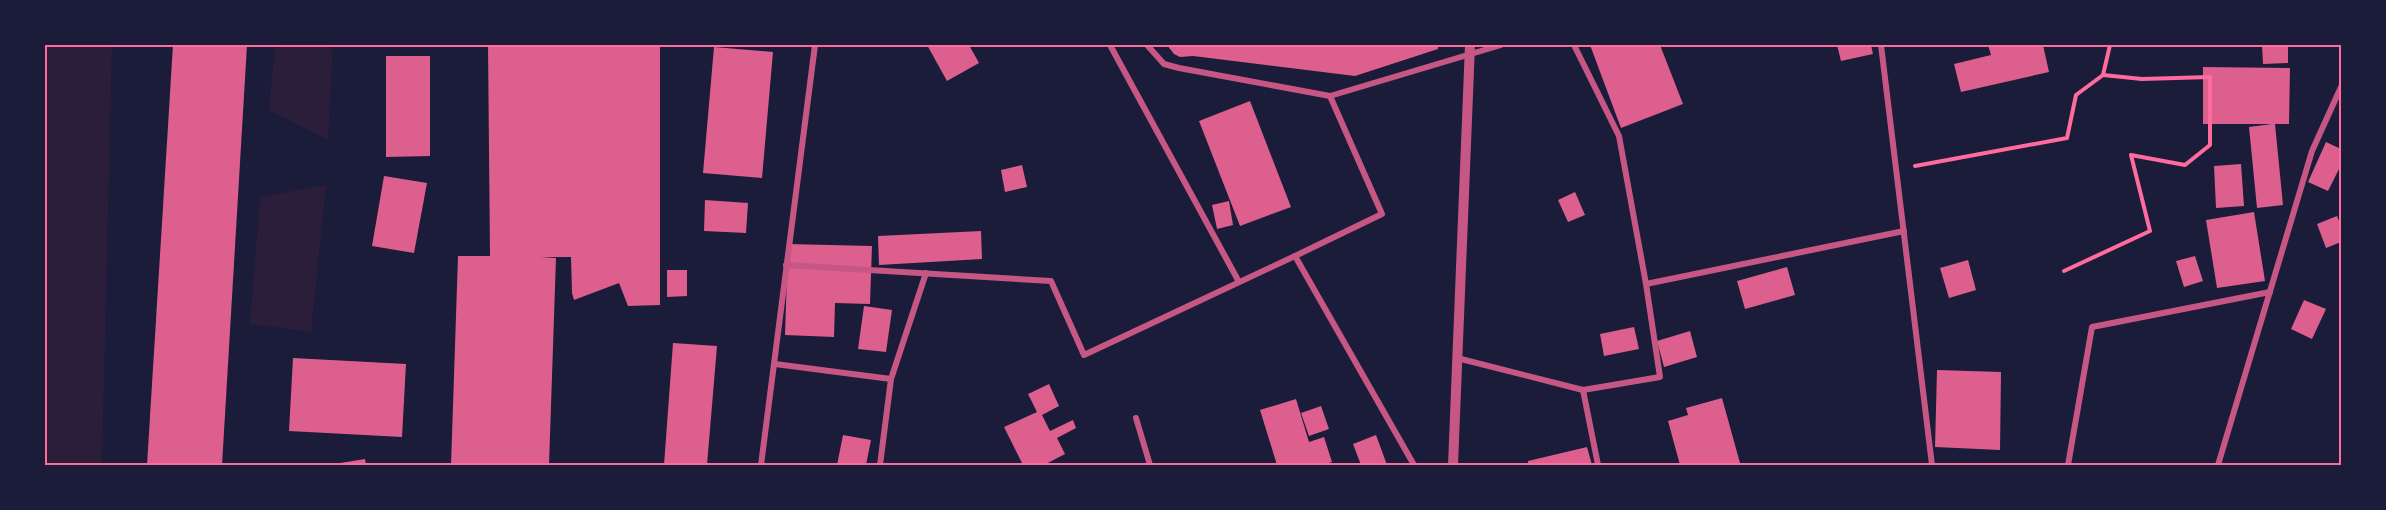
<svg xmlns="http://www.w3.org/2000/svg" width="2386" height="510" viewBox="0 0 2386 510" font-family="'DM Sans',sans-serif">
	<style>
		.green { fill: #2a1e3b }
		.building { fill: #dd5f8e }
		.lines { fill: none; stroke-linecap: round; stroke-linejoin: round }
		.path { stroke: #ff6b9d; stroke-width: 4 }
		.minor { stroke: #c65784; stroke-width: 6 }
		.tertiary { stroke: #c65784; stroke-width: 10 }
		.neatline { fill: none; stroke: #ff6b9d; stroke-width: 2 }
	</style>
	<rect width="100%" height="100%" fill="#1b1b3a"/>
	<g class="green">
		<polygon points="45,45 112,45 102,465 45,465"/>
		<polygon points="275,45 333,45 328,140 269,110"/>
		<polygon points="326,185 311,332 250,324 260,197"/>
	</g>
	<g class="building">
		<polygon points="173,45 247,45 222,465 147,465"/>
		<polygon points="488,45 660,45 660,305 628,306 619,283 574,300 572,293 571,257 541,257 556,258 549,465 451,465 458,256 490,256"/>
		<polygon points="927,45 969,45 979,63 947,81"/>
		<polygon points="1167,45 1438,45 1438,49 1355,76 1193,56 1180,57 1174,54"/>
		<polygon points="1590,45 1660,45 1683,104 1621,128"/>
		<polygon points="1837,45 1871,45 1873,54 1841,61"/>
		<polygon points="1988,45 2043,45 2049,72 1961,92 1954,64 1991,55"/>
		<polygon points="2262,45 2288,45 2288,63 2263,64"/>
		<polygon points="714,47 773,52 762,178 703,173"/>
		<polygon points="386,56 430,56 430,156 386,157"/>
		<polygon points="2203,67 2290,68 2289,124 2275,124 2283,205 2257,208 2249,127 2272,124 2203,124"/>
		<polygon points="1250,101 1291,207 1240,226 1199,121"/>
		<polygon points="2326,142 2341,149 2341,165 2328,191 2308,182"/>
		<polygon points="2241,164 2244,206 2216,208 2214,166"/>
		<polygon points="1022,165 1027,187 1005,192 1001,170"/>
		<polygon points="384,176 427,183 414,253 372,246"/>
		<polygon points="1575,192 1585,215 1568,222 1558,200"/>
		<polygon points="705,200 748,203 746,233 704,231"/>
		<polygon points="1229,201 1233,225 1217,229 1212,205"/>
		<polygon points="2254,212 2265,281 2217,288 2206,220"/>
		<polygon points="2337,216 2341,226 2341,242 2326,248 2317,224"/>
		<polygon points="981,231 982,259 879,265 878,236"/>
		<polygon points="788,244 872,246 870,304 835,303 834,337 785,335"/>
		<polygon points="2195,256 2203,281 2184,287 2176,261"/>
		<polygon points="1968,260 1976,290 1949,298 1940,268"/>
		<polygon points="1787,267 1795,295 1745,309 1737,281"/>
		<polygon points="667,270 687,270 687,296 667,297"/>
		<polygon points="2304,300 2326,309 2312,339 2291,329"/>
		<polygon points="864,306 892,310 886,352 858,349"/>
		<polygon points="1634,327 1639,349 1604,356 1600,334"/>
		<polygon points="1690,331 1697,357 1664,367 1657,341"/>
		<polygon points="673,343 717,346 707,465 664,465"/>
		<polygon points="293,358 406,364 402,437 289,431"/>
		<polygon points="1937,370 2001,372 2000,450 1935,447"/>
		<polygon points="1049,384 1059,406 1042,415 1050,431 1073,420 1076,428 1057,438 1065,454 1044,465 1023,465 1004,427 1037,412 1028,394"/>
		<polygon points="1722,398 1740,463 1731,465 1680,465 1668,421 1688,415 1686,408"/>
		<polygon points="1296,399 1309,442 1324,437 1332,462 1322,465 1277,465 1260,410"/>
		<polygon points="1321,406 1329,429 1309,436 1301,413"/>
		<polygon points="843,435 871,440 866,465 837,465"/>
		<polygon points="1376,435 1387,465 1361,465 1353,444"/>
		<polygon points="1587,447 1592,465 1528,465 1528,461"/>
		<polygon points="365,459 366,465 334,465 334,464"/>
	</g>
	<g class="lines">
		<g class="path">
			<polyline points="1915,166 2067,138 2076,95 2103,75 2110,45"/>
			<polyline points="2064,271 2150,231 2131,155 2185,165 2210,145 2210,77 2142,79 2103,75"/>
		</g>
		<g class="minor">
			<polyline points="1110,45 1239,282"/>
			<polyline points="1147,45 1164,64 1179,68 1330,96 1501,45"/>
			<polyline points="1881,45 1932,465"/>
			<polyline points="1295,256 1382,214 1330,96"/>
			<polyline points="786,265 1051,281 1084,355 1295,256 1414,465"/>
			<polyline points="1646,284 1904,231"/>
			<polyline points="1457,358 1583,390 1660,377 1646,284 1619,136 1574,45"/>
			<polyline points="775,364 891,379"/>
			<polyline points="1583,390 1598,465"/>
			<polyline points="1136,418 1150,465"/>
			<polyline points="761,465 815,45"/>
			<polyline points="880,465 891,379 926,273"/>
			<polyline points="2068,465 2092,327 2270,292"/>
			<polyline points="2218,465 2312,151 2341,87"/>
		</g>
		<polyline class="tertiary" points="1453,465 1470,45"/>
	</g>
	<rect width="2386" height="510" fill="none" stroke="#1b1b3a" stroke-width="93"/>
	<rect x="46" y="46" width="2294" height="418" class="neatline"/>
</svg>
